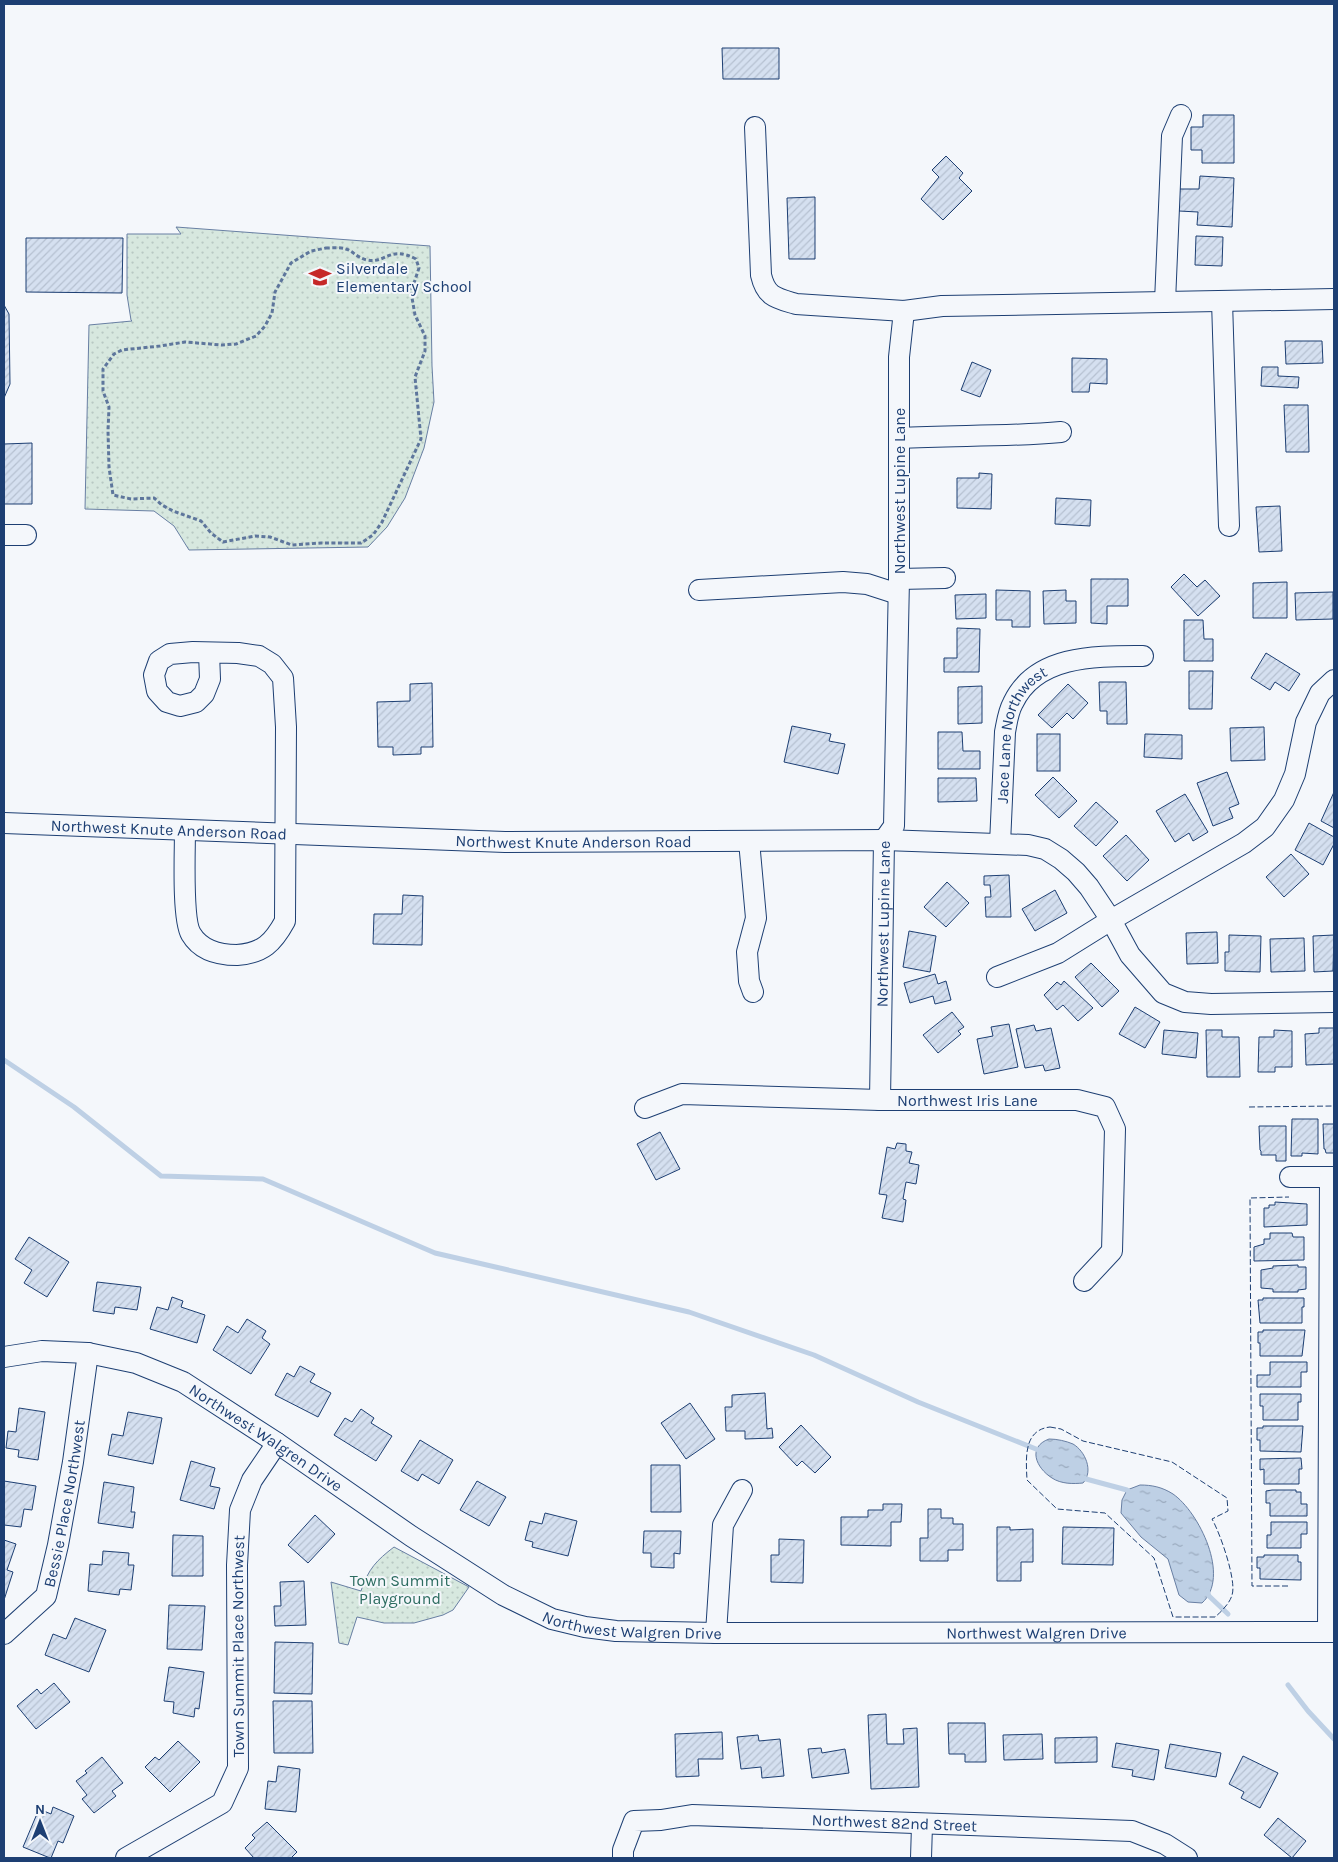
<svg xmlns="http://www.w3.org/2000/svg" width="1338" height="1862" viewBox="0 0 1338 1862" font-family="Karla,sans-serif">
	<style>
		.park { fill: url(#park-dots); stroke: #687fa3 }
		.water { fill: url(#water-ripples); stroke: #687fa3 }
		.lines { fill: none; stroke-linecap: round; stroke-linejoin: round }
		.stream { stroke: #bed0e5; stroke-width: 5 }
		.building { fill: url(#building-hatch); stroke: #1d3f73 }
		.minor-casing { stroke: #1d3f73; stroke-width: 22 }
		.path { stroke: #5e769c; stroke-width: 3; stroke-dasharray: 4 2.5; stroke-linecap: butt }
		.minor { stroke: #f4f7fb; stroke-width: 20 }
		.fence { stroke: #1d3f73; stroke-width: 1; stroke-dasharray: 6 2.5; stroke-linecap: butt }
		.labels { text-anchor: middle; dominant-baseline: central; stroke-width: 4; stroke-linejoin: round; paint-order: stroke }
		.poi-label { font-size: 16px; fill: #1d3f73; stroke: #f4f7fb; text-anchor: start }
		.street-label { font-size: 16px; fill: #1d3f73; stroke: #f4f7fb }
		.park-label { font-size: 16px; fill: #2c6c60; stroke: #f4f7fb }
	</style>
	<defs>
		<pattern id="park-dots" width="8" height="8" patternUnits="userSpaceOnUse" patternTransform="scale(1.25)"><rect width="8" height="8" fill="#d7e8df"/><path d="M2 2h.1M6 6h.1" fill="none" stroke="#b8c8c3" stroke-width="1.8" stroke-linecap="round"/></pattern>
		<pattern id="water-ripples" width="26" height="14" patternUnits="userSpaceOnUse" patternTransform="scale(1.25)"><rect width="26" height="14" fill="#bed0e5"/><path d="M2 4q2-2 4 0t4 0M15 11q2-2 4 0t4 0" fill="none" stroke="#9aaabe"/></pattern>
		<pattern id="building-hatch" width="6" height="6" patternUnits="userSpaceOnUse" patternTransform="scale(1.25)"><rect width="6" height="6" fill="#d5e0f0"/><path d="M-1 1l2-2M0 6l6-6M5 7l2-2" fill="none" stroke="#b6c1d1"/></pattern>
	</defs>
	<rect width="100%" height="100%" fill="#f4f7fb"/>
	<g class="park">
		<polygon points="176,227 430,246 432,366 434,402 424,448 405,498 387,527 368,547 189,550 174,526 154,511 85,509 89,325 132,321 131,320 127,295 127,234 181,234"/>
		<path d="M394,1547L469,1587L453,1610L443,1615L414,1623H384L357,1617L348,1645L339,1643L331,1582L361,1591C368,1569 377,1560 394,1547Z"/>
	</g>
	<g class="water">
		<path d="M1049,1439C1057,1439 1066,1441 1073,1444C1085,1451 1094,1471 1083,1483C1073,1484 1061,1484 1052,1478C1036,1468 1027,1447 1049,1439Z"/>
		<path d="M1140,1485C1152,1485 1162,1487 1173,1494C1199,1512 1231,1577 1202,1603L1188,1602L1179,1595L1168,1559L1141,1537L1121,1513L1122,1500L1127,1490Z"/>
	</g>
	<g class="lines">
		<g class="stream">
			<polyline points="4,1060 74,1107 161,1176 263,1179 435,1253 689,1312 814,1355 918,1402 1041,1451"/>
			<polyline points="1082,1477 1086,1479 1127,1490 1131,1493"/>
			<polyline points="1207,1591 1209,1596 1228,1614"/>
			<polyline points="1288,1685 1308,1711 1334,1739"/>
		</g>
	</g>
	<g class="building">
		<polygon points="722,48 779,48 779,79 723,79"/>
		<polygon points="1203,115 1234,115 1234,163 1202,163 1202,150 1191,150 1191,127 1203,127"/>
		<polygon points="946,156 963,173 959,178 972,191 943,220 921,199 939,177 932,170"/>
		<polygon points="1200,176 1234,178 1232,227 1197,225 1198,212 1179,211 1179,189 1199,189"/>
		<polygon points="815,197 815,259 789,259 787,198"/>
		<polygon points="1196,236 1223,237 1222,266 1195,265"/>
		<polygon points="26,238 123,238 122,293 26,292"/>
		<polygon points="4,305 9,314 10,384 4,398"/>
		<polygon points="1285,341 1322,341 1323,363 1286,364"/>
		<polygon points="1072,358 1107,359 1107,384 1090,383 1089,392 1072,392"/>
		<polygon points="972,362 991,370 980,397 961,390"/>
		<polygon points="1262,367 1278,367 1278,376 1299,377 1298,388 1261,386"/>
		<polygon points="1284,405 1308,405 1309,452 1286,452"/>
		<polygon points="32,443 32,504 4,504 4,444"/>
		<polygon points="979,473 992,474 991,509 957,508 957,478 979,478"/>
		<polygon points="1056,498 1091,500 1090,526 1055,524"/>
		<polygon points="1280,506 1282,551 1259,552 1256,507"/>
		<polygon points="1184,574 1197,587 1205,580 1220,596 1198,616 1171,587"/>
		<polygon points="1091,579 1128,579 1128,606 1107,606 1107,624 1091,623"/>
		<polygon points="1287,582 1287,618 1253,618 1253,583"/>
		<polygon points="996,590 1030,591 1030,627 1012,627 1012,620 996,620"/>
		<polygon points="1066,590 1066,601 1076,601 1076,623 1044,624 1043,591"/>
		<polygon points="1333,592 1333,619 1296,620 1295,593"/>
		<polygon points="986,594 986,618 956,619 955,595"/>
		<polygon points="1184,620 1203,620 1204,639 1213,639 1213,661 1184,661"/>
		<polygon points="957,628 980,629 979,672 944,672 944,658 957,658"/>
		<polygon points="1266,653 1300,674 1289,691 1275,682 1270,690 1251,678"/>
		<polygon points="1189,671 1213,671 1212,709 1189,709"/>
		<polygon points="1099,682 1126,682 1127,724 1107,724 1107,711 1100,711"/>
		<polygon points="432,683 433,747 421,747 421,754 393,755 393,747 378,747 377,702 410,701 410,684"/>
		<polygon points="1068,684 1088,703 1073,719 1067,713 1052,728 1038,715"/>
		<polygon points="982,686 982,723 958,724 958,687"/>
		<polygon points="792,726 831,734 829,741 845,744 838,774 784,762"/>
		<polygon points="1264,727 1265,760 1231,761 1230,728"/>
		<polygon points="938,732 962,732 963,751 980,751 980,769 938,769"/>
		<rect x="1037" y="734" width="23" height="37"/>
		<polygon points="1145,734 1182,735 1182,759 1144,757"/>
		<polygon points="1227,772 1239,804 1229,808 1233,818 1213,826 1197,783"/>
		<polygon points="1053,777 1077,801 1059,818 1035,795"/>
		<polygon points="938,778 976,778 977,801 938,802"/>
		<polygon points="1334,792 1334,828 1321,821"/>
		<polygon points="1185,794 1208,832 1193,841 1189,833 1175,842 1156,811"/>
		<polygon points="1096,802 1118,822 1096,846 1074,826"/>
		<polygon points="1309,823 1334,837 1334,844 1323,865 1295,850"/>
		<polygon points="1126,835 1149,860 1127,881 1103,856"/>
		<polygon points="1291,854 1309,874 1284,897 1266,877"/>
		<polygon points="1009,875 1011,917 986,917 985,897 991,897 990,885 984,885 984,876"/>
		<polygon points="947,882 969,903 946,927 924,907"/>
		<polygon points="1055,890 1067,913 1035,931 1022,909"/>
		<polygon points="403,895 423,896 422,945 373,944 374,914 402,914"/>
		<polygon points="909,931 936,936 930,972 903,967"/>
		<polygon points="1217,932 1218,963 1187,964 1186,933"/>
		<polygon points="1229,935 1261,936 1260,972 1225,971 1225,952 1229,952"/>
		<polygon points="1334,935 1333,971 1314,972 1313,936"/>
		<polygon points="1304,938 1305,971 1271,972 1270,939"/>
		<polygon points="1091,963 1119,991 1102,1007 1075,977"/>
		<polygon points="935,974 938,984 946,981 951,1000 935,1004 933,996 910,1003 904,983"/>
		<polygon points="1064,981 1093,1008 1078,1021 1063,1005 1057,1010 1044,995 1057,982 1061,985"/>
		<polygon points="1135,1007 1160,1022 1145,1048 1119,1034"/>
		<polygon points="952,1012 964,1027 958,1031 961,1034 938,1053 923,1035"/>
		<polygon points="1009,1024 1018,1067 984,1074 977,1039 993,1036 991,1027"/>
		<polygon points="1034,1025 1036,1031 1051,1028 1060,1068 1045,1071 1043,1065 1025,1068 1016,1029"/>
		<polygon points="1319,1028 1334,1028 1334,1064 1306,1065 1305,1034 1319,1033"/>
		<polygon points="1164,1030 1198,1033 1196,1058 1162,1054"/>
		<polygon points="1206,1030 1222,1030 1222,1037 1239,1037 1240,1077 1207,1077"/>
		<polygon points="1274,1030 1292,1031 1292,1067 1275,1067 1275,1072 1258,1072 1259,1037 1274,1037"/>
		<polygon points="1292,1119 1318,1119 1318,1154 1302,1153 1302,1156 1291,1156"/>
		<polygon points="1323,1124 1334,1124 1334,1153 1326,1153 1325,1149 1324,1149"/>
		<polygon points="1259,1126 1286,1126 1286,1161 1276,1161 1276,1155 1261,1155 1261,1151 1260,1150"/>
		<polygon points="660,1132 680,1169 656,1180 637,1144"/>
		<polygon points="897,1143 906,1144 906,1151 912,1152 909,1163 919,1165 916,1184 906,1182 903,1199 906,1200 903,1222 882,1218 887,1195 879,1194 887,1147 895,1149"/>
		<polygon points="1275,1202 1307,1204 1307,1225 1264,1227 1264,1208 1269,1208 1269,1205 1275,1205"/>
		<polygon points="1270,1233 1292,1233 1293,1237 1304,1237 1304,1260 1254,1261 1254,1247 1264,1244 1264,1239 1270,1239"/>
		<polygon points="29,1237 69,1262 47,1297 24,1283 32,1270 15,1259"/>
		<polygon points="1298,1265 1298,1267 1306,1267 1306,1289 1298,1290 1298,1292 1273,1292 1273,1289 1261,1288 1261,1270 1273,1268 1273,1266"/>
		<polygon points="97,1282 141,1287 137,1310 115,1307 114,1314 93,1311"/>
		<polygon points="172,1297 183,1301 181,1307 205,1315 197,1343 150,1329 157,1307 168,1310"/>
		<polygon points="1263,1298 1304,1298 1304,1307 1302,1307 1302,1323 1260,1323 1258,1300 1263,1300"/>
		<polygon points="247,1319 266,1331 262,1338 270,1344 251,1374 213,1350 227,1326 238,1333"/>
		<polygon points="1263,1330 1305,1330 1302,1356 1260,1356 1260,1343 1258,1343 1258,1332 1263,1332"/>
		<polygon points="1270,1362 1307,1362 1307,1372 1301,1372 1301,1387 1257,1387 1257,1375 1270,1375"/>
		<polygon points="300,1366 315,1374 310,1382 331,1393 318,1417 275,1395 287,1373 294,1377"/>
		<polygon points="765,1393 767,1429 772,1428 773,1438 745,1439 745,1431 726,1431 725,1407 732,1407 732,1395"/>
		<polygon points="1260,1394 1301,1394 1301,1402 1298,1402 1298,1420 1263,1420 1263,1406 1260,1406"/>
		<polygon points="690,1403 715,1439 686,1459 661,1423"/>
		<polygon points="19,1408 45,1412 38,1460 18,1457 19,1450 6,1448 8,1431 16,1432"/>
		<polygon points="361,1409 374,1418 371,1423 392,1436 376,1461 334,1435 345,1418 352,1422"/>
		<polygon points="128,1412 162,1418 153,1464 108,1455 112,1434 123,1436"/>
		<polygon points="801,1425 831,1457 815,1473 802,1461 797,1466 779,1447"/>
		<polygon points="1263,1426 1303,1426 1301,1452 1260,1451 1260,1440 1257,1440 1257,1428 1263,1428"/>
		<polygon points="420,1440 453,1460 439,1484 422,1474 418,1481 401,1471"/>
		<polygon points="1301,1458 1302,1469 1299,1469 1299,1484 1264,1484 1264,1469 1260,1470 1260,1459"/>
		<polygon points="191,1461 215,1468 210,1486 220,1488 214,1509 180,1500"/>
		<polygon points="651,1465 680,1465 681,1512 651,1512"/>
		<polygon points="4,1481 36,1486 32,1510 24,1509 21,1527 4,1525"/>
		<polygon points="477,1481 506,1497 489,1526 460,1510"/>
		<polygon points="104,1482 134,1487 131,1512 135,1512 133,1528 98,1523"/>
		<polygon points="1272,1490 1296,1490 1296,1492 1301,1492 1301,1504 1307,1504 1307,1516 1270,1516 1270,1503 1266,1503 1266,1491"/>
		<polygon points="883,1504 902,1504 901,1522 891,1522 891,1546 841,1545 841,1517 868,1517 868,1510 883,1510"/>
		<polygon points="928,1509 941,1509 941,1518 953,1518 953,1524 963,1524 963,1550 948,1550 948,1561 920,1561 920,1538 928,1538"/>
		<polygon points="545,1513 577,1521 568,1556 532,1547 533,1542 525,1540 530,1521 542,1524"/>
		<polygon points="315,1515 335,1534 308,1563 288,1545"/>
		<polygon points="1271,1522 1307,1522 1307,1534 1301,1534 1301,1548 1267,1548 1267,1535 1271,1535"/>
		<polygon points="997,1527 1010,1527 1010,1530 1033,1529 1033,1562 1021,1562 1021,1581 997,1581"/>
		<polygon points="1063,1527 1114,1528 1113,1565 1062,1564"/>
		<polygon points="644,1531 681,1531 680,1554 674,1553 674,1568 651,1567 651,1553 643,1553"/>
		<polygon points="173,1535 203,1536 203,1576 172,1576"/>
		<polygon points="779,1539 804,1540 803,1583 771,1582 771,1555 779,1555"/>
		<polygon points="4,1540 16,1544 7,1570 13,1572 4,1600"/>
		<polygon points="103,1551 129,1553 128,1565 134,1565 131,1590 120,1589 119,1595 88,1591 90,1564 102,1565"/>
		<polygon points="1264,1555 1298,1555 1298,1562 1301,1562 1301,1580 1260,1579 1260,1568 1257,1568 1257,1557 1264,1557"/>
		<polygon points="304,1581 306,1625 275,1626 274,1606 281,1606 280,1582"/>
		<polygon points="169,1605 205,1606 202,1650 167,1649"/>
		<polygon points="75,1618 106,1630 89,1672 45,1655 53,1634 66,1639"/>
		<polygon points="275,1642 313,1643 312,1694 274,1693"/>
		<polygon points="169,1667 204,1672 199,1709 195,1708 194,1717 173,1713 174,1702 164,1701"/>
		<polygon points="54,1683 70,1702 36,1729 17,1706 37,1689 41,1694"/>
		<polygon points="273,1701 312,1701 313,1753 274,1753"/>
		<polygon points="886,1714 887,1744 904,1744 903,1729 917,1728 919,1787 871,1789 868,1715"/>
		<polygon points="948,1723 985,1723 986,1762 965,1762 965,1754 949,1754"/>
		<polygon points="722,1732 723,1759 698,1759 699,1776 676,1777 675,1734"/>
		<polygon points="1042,1734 1043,1759 1004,1760 1003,1735"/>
		<polygon points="758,1735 759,1741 780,1739 784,1776 762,1778 761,1767 741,1769 737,1737"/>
		<polygon points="1097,1737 1097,1762 1055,1763 1055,1738"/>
		<polygon points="178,1741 200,1762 170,1792 145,1767 155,1757 159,1760"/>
		<polygon points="1116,1743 1159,1750 1154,1780 1132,1776 1133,1770 1112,1767"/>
		<polygon points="1170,1744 1221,1753 1216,1777 1165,1768"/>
		<polygon points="821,1748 822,1753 845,1749 849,1773 812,1778 808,1749"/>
		<polygon points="1243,1756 1278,1773 1260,1808 1241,1798 1244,1792 1229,1784"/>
		<polygon points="102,1757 123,1783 112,1791 116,1796 94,1813 82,1799 87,1795 76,1781 87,1773 85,1771"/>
		<polygon points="278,1766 300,1769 296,1812 265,1809 268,1781 276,1782"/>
		<polygon points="53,1807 74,1816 63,1843 58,1841 51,1858 50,1858 23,1847 39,1809 51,1814"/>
		<polygon points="1278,1818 1306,1841 1292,1858 1264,1835"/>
		<polygon points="267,1822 297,1852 291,1858 254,1858 245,1848 255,1838 252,1835"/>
	</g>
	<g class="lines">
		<g class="minor-casing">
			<g id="minor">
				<path d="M755,127L761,275C766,297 776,298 796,304L904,311L942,306L1334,299"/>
				<polyline points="1222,301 1229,526"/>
				<polyline points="1165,302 1172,136 1181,115"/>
				<path d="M899,438C953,435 1007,437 1061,432"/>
				<polyline points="4,535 26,535"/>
				<polyline points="899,579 945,578"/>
				<polyline points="699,590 843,582 867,584 898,594"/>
				<polyline points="1334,680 1320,693 1306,722 1295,774 1284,800 1265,827 1244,843 1111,920 1130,955 1163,993 1185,1002 1211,1004 1334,1002"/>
				<path id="s1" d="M4,823L505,842L884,840L1028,845L1045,849L1061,859L1076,872L1089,887L1111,920L1058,953L997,977"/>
				<path d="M185,830C185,850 182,919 191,934C201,951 219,955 237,955C263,953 273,943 285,921L286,727L283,678L272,664L259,656L238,653L193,652L170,654L159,661L154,675L157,691L167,702L180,706L196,702L204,694L210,679L209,653"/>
				<polyline points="749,841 756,918 747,952 749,981 753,992"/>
				<path id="s2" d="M1000,844L1005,732C1007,722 1008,712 1013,703C1036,654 1098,656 1143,656"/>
				<path id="s3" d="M880,1100L884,840L894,826L899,579V357L904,311"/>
				<path id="s4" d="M645,1108L682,1094L880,1100H1077L1105,1107L1115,1129L1112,1251L1084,1281"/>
				<polyline points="1290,1177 1334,1177"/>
				<path id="s5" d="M4,1357L42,1351L88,1353L136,1363L183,1382L277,1443L411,1536L503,1595L552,1619L585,1627L616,1631L716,1633L1334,1632"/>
				<polyline points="1328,1632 1330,1177"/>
				<polyline points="716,1633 723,1525 742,1490"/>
				<path id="s6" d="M4,1634L46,1596L58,1545L73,1462L88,1353"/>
				<path id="s7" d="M126,1858L222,1803L238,1768L237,1565L240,1510L252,1480L277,1443"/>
				<path id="s8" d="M623,1858V1850L634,1821L661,1820L692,1815L1132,1831L1165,1844L1187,1858"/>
				<polyline points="921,1858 922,1825"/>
			</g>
		</g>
		<path class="path" d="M326,248C332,248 341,247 346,249C353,251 357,258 367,260C386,264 389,245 416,259L419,268L411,292L415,315L425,336V351L415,377L421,439L382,522L373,535L361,543H321L292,545L270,537L255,536L223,542L211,533L201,521L173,511L162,505L154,498L131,499L113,495L109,467L108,431L109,407L103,391V369L114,354L122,350L160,346L185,342L222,345L236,344L256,336L265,326L272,313L275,292L291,263L311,251Z"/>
		<use href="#minor" class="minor"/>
		<g class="fence">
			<polyline points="1249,1107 1334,1106"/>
			<path d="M1050,1427L1061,1429L1083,1441L1172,1462L1227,1498L1228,1511L1212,1519C1220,1533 1237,1581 1232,1595C1230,1603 1221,1612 1215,1617H1173L1154,1558L1105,1513L1057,1509L1027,1480C1026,1459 1023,1430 1050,1427Z"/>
			<polyline points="1288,1586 1252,1586 1250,1198 1289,1197"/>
		</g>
	</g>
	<defs>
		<g id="school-bare" transform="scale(1.725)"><path d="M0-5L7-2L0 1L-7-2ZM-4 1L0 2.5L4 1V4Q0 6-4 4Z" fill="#c62828" stroke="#f4f7fb" stroke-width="2.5" paint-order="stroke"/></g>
	</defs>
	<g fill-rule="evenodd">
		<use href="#school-bare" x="320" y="277"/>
	</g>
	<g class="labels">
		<g class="poi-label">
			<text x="336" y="268">Silverdale<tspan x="336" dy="18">Elementary School</tspan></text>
		</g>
		<g class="street-label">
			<text transform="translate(899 491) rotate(-90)">Northwest Lupine Lane</text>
			<text stroke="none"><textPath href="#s2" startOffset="115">Jace Lane Northwest</textPath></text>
			<text stroke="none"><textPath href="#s1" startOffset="165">Northwest Knute Anderson Road</textPath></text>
			<text stroke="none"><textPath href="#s1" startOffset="570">Northwest Knute Anderson Road</textPath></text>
			<text stroke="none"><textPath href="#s3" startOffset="176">Northwest Lupine Lane</textPath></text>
			<text stroke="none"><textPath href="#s4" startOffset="325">Northwest Iris Lane</textPath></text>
			<text stroke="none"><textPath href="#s5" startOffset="284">Northwest Walgren Drive</textPath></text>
			<text stroke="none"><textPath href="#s6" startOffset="151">Bessie Place Northwest</textPath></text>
			<text stroke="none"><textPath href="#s5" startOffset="704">Northwest Walgren Drive</textPath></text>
			<text stroke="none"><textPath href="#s5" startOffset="1109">Northwest Walgren Drive</textPath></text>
			<text stroke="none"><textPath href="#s7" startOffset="271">Town Summit Place Northwest</textPath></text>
			<text stroke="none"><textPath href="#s8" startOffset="300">Northwest 82nd Street</textPath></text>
		</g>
		<g class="park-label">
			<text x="400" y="1580">Town Summit<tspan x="400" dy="18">Playground</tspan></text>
		</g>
	</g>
	<rect width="1338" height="1862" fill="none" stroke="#1d3f73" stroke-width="10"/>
	<g transform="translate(40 1822)" stroke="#f4f7fb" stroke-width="4" paint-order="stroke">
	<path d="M0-4L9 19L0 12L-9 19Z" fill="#1d3f73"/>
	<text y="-8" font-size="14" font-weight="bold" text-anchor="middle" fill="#1d3f73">N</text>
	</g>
</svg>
